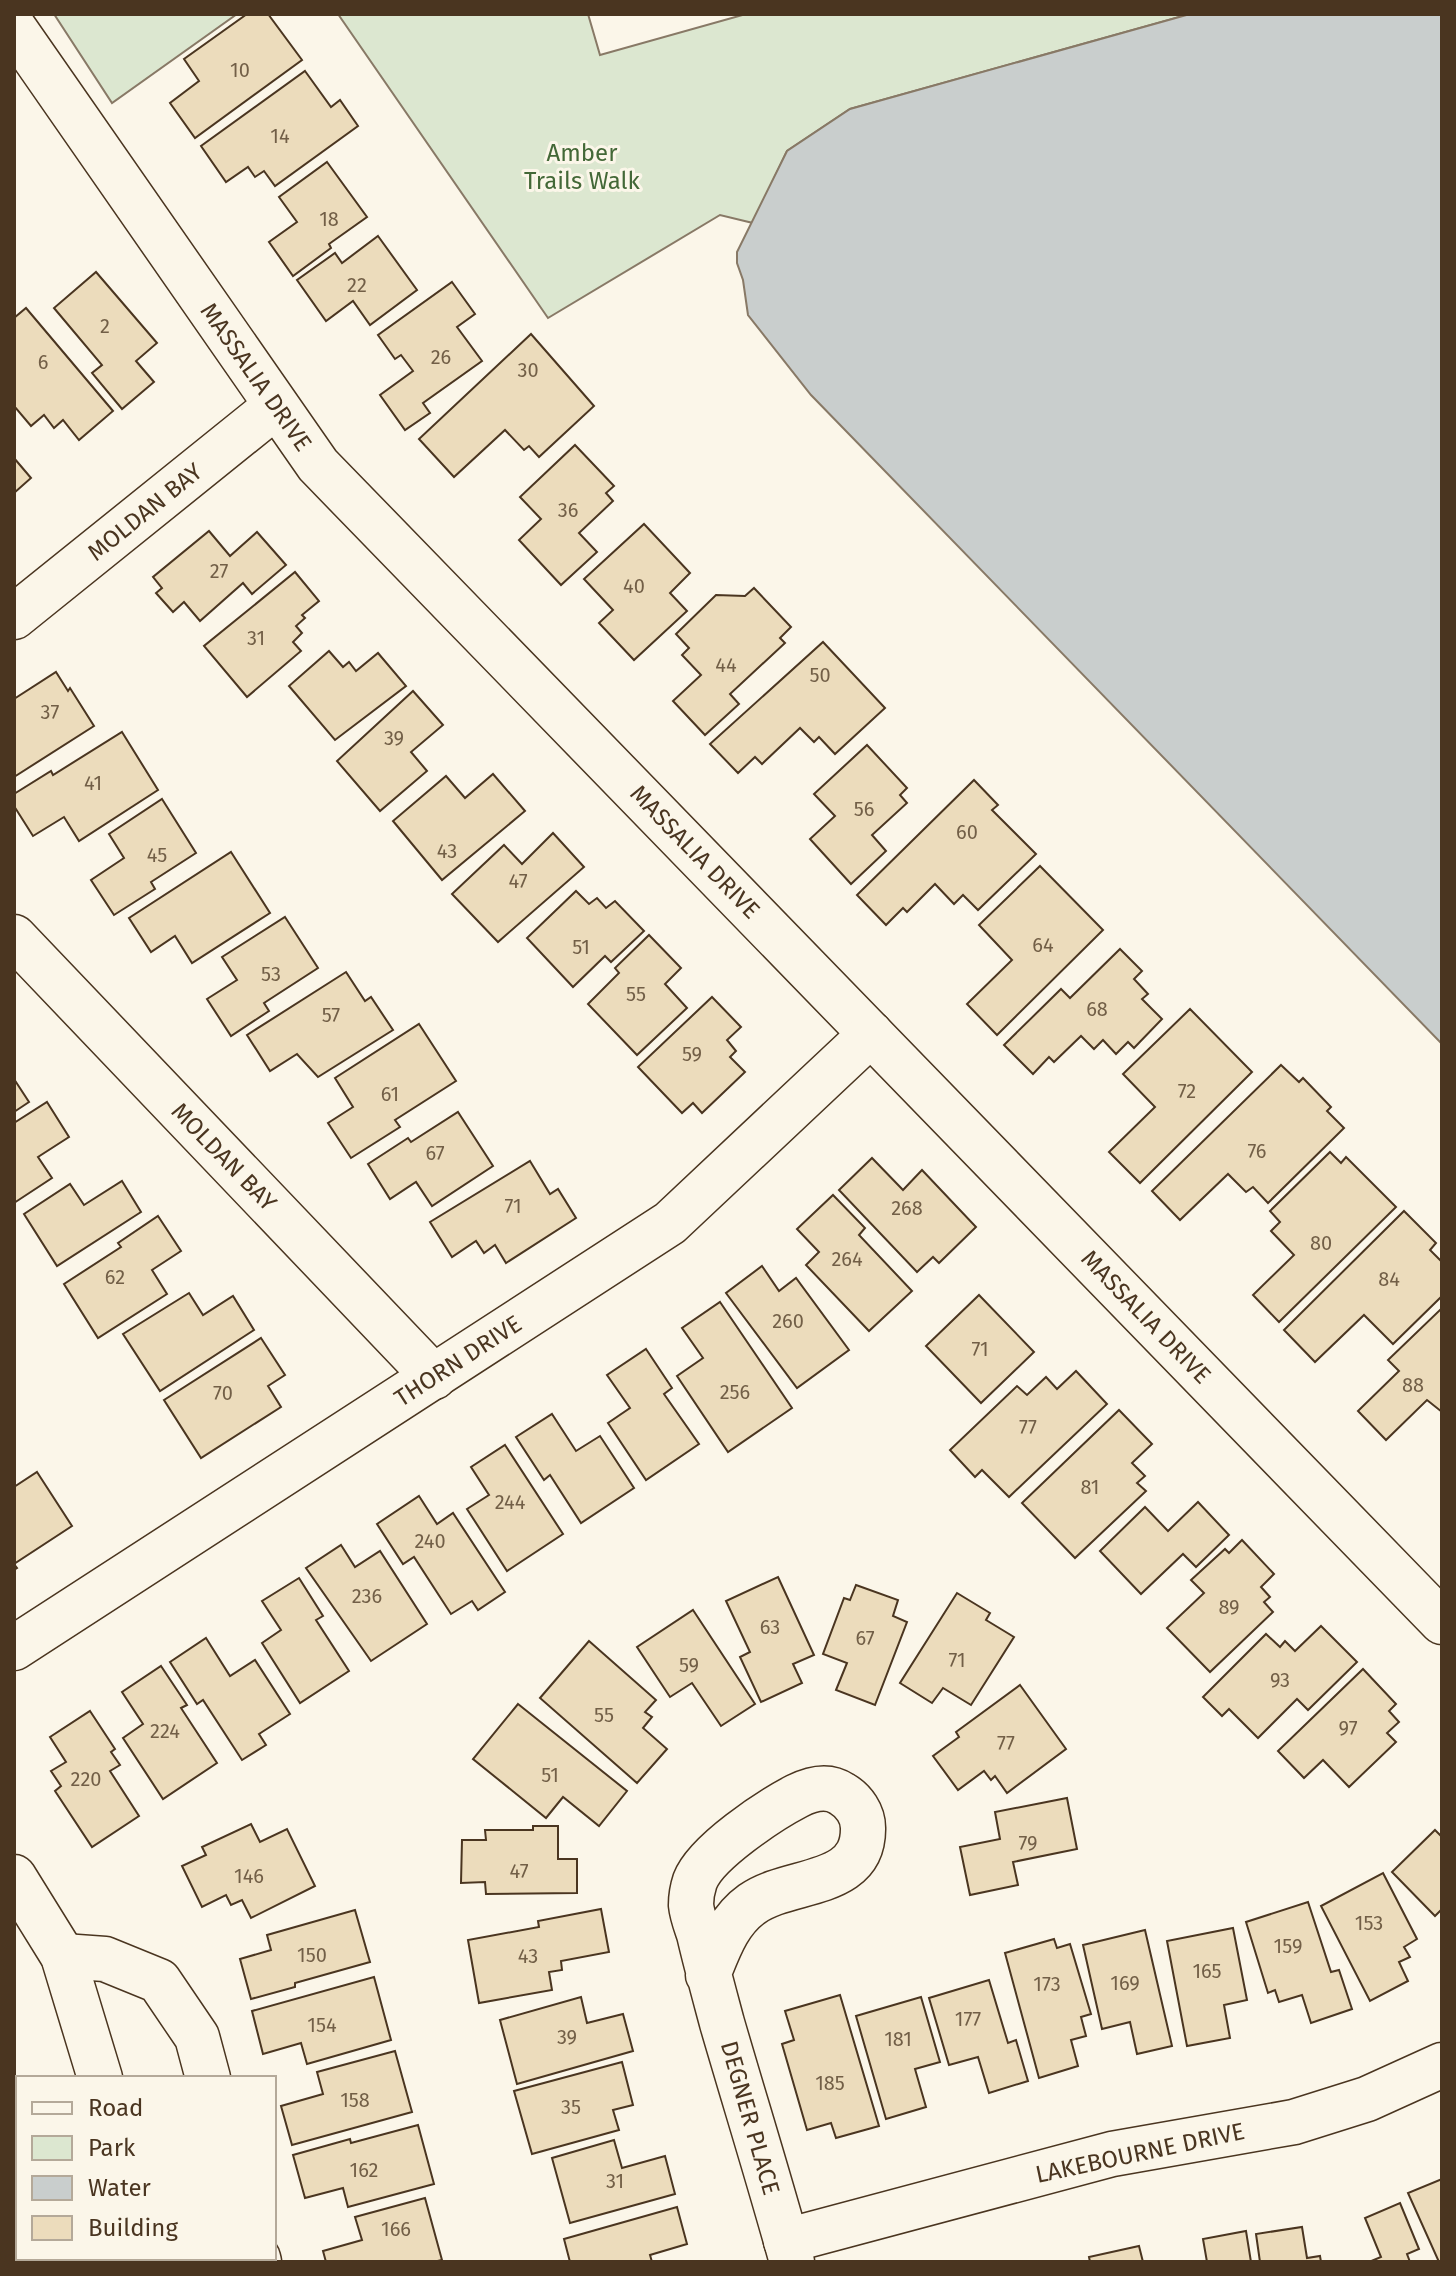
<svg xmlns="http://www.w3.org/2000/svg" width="1456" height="2276" viewBox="0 0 1456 2276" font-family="'Fira Sans',sans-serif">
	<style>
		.green { fill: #dce7d0; stroke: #887966; stroke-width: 2 }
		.water { fill: #c9cecd; stroke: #887966; stroke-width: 2 }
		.building { fill: #ecdcbc; stroke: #4a3520; stroke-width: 2 }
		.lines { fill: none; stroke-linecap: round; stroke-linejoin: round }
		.minor-casing { stroke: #4a3520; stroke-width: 47 }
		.minor { stroke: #fbf6e9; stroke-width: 44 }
		.labels { text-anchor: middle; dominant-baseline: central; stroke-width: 6; stroke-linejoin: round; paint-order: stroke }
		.number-label { font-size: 20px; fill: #725f47 }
		.park-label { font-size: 24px; fill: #436837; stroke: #fbf6e9 }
		.street-label { font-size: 24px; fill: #4a3520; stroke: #fbf6e9 }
	</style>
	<rect width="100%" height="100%" fill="#fbf6e9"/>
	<g class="green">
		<polygon points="54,14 237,14 112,103"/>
		<polygon points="338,14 588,14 600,55 746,14 1190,14 850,109 787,151 753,223 720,215 548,318"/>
	</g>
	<polygon class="water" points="1190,14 1442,14 1442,1044 811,395 748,315 743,280 737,263 737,252 787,151 850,109"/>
	<g class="building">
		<polygon points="247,14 268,14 302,60 195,138 170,103 199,81 184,59"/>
		<polygon points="305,71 331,107 340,100 358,126 275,186 264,171 255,177 248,167 226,182 201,146"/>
		<polygon points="327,162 367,217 329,244 331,248 293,276 269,242 297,222 279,197"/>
		<polygon points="378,236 417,290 370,325 353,301 326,321 297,280 335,253 342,263"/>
		<polygon points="96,272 157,343 136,361 154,382 122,409 92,373 102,365 54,308"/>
		<polygon points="452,282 475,314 457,327 482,361 423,403 430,413 405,430 380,395 413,371 401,355 395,359 378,335"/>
		<polygon points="26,308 113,411 79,440 63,420 54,428 44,415 31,426 14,406 14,318"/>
		<polygon points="531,334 594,406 539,457 529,446 524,450 505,430 454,477 419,439"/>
		<polygon points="575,445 614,486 606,493 613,501 579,533 597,552 561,585 519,540 541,519 520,497"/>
		<polygon points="14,458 31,478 14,493"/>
		<polygon points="644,524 690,573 670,593 687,611 634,660 599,623 613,610 584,579"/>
		<polygon points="209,531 230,556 257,532 286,565 252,594 243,583 200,621 184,602 173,612 156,593 162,588 153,577"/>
		<polygon points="295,572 319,601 302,615 305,618 296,626 302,633 293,642 301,651 247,697 204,646"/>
		<polygon points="754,588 791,627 780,638 785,643 730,694 739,704 705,735 673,701 701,675 682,655 689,648 676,634 716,595 745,596"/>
		<polygon points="823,642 885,708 835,754 819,737 814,742 800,728 762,764 755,757 738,773 710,744"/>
		<polygon points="329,651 343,667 349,662 356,671 378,653 406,686 335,740 289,686"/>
		<polygon points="56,672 68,691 70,688 94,726 14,777 14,699"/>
		<polygon points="413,691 443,725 411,752 427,771 380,811 337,761"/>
		<polygon points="122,732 158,790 79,841 64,817 33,836 14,806 14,794 51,771 53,775"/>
		<polygon points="867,745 907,788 900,795 907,803 872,835 886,851 851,884 810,839 835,816 814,794"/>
		<polygon points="493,774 525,811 442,880 393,821 446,776 465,798"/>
		<polygon points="974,780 998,805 992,810 1036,854 978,910 963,895 954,904 935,884 907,912 903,908 886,925 857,895"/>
		<polygon points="162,799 196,853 151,882 155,889 114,915 91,880 124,858 109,834"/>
		<polygon points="553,833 584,867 498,942 452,894 504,845 522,864"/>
		<polygon points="231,852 270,913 192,963 175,936 151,952 129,918"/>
		<polygon points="1040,866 1103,930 997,1035 967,1004 1012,960 979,925"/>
		<polygon points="576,891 589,904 597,898 606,908 615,901 644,931 611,962 605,956 573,987 527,938"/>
		<polygon points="285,917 318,968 264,1003 269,1011 231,1036 207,999 237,980 222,957"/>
		<polygon points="649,935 681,968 665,984 687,1008 637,1055 588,1004 619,973 615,968"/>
		<polygon points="1120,949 1142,971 1134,979 1148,994 1142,999 1162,1019 1134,1048 1128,1042 1116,1054 1103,1040 1094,1049 1081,1036 1054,1062 1049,1057 1033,1074 1004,1045 1061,989 1070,998"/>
		<polygon points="346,972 365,1001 371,997 393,1030 318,1077 297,1054 270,1071 247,1035"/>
		<polygon points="712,997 741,1027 727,1040 736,1051 730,1057 745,1072 702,1113 693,1103 682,1113 638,1067"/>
		<polygon points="1190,1009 1252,1072 1140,1183 1109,1152 1155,1107 1123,1074"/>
		<polygon points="419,1024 456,1081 395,1120 400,1127 351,1158 328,1123 353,1107 335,1078"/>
		<polygon points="1281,1065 1299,1082 1303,1078 1331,1107 1327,1111 1344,1128 1268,1203 1253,1187 1246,1192 1228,1174 1180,1220 1152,1191"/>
		<polygon points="14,1079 29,1102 14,1112"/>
		<polygon points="47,1102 69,1137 38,1157 52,1178 14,1203 14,1123"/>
		<polygon points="458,1112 493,1166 432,1206 416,1182 390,1199 368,1164 408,1138 411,1142"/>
		<polygon points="1330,1152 1341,1163 1346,1157 1396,1207 1279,1322 1253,1295 1294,1255 1271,1231 1280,1222 1270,1211"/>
		<polygon points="872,1158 903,1190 922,1170 976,1227 939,1263 933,1257 917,1272 839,1190"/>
		<polygon points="530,1161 550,1194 558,1189 576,1218 506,1263 495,1245 484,1253 476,1241 452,1257 430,1222"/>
		<polygon points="122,1181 141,1212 57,1266 24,1214 70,1184 84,1205"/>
		<polygon points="833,1195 865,1228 859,1235 912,1291 869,1331 806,1265 819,1252 797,1229"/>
		<polygon points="1404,1211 1436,1243 1430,1250 1442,1262 1442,1296 1393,1344 1364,1315 1315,1362 1284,1330"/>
		<polygon points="158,1216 181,1251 152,1270 167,1294 98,1338 64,1284 121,1247 118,1243"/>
		<polygon points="762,1266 779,1291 796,1278 849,1350 797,1388 726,1293"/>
		<polygon points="189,1293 203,1315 233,1296 254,1330 160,1391 123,1334"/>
		<polygon points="979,1295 1034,1352 981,1403 926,1346"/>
		<polygon points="720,1302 792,1408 728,1452 677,1376 703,1358 682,1328"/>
		<polygon points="1442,1308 1442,1412 1427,1400 1386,1440 1358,1411 1399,1371 1388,1360"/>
		<polygon points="261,1338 285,1375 268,1386 281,1407 201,1458 164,1400"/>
		<polygon points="646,1349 672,1388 664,1394 699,1444 646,1480 608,1423 630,1408 607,1375"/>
		<polygon points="1076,1371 1107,1404 1009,1497 982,1470 975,1477 950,1450 1017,1386 1027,1395 1046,1377 1057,1389"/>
		<polygon points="1119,1410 1152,1444 1132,1463 1145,1476 1137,1483 1146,1491 1075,1558 1022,1503"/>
		<polygon points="552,1414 576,1451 600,1436 634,1488 581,1523 550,1475 544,1480 516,1437"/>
		<polygon points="505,1445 563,1534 507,1571 467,1509 489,1495 471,1467"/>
		<polygon points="37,1472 72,1526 14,1564 17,1568 14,1570 14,1487"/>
		<polygon points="419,1496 437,1524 453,1513 505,1592 478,1610 472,1601 451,1614 414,1557 403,1564 377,1524"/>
		<polygon points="1198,1502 1229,1535 1196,1567 1183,1554 1141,1594 1100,1551 1145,1507 1168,1531"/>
		<polygon points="1242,1540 1274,1574 1261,1587 1270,1597 1264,1602 1273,1612 1210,1672 1167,1628 1204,1593 1191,1580 1225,1549 1229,1553"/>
		<polygon points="341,1545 355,1567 380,1551 427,1624 371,1661 306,1568"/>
		<polygon points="778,1577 814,1655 793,1664 802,1683 761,1702 740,1657 750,1652 726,1601"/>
		<polygon points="299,1578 323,1616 316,1620 349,1671 300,1703 262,1643 281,1630 262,1601"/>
		<polygon points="856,1585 898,1600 893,1616 907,1622 875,1705 836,1690 847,1663 823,1654 844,1598 850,1600"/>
		<polygon points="957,1593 990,1613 986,1620 1014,1637 971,1705 943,1688 932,1703 900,1683"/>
		<polygon points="693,1610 755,1704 721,1726 692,1683 670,1697 637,1647"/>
		<polygon points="1321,1626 1357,1662 1308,1710 1297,1699 1258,1738 1229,1709 1222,1716 1203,1697 1266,1634 1280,1647 1285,1641 1295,1651"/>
		<polygon points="206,1638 230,1676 255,1660 290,1714 259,1734 266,1745 242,1760 203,1700 197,1704 170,1662"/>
		<polygon points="589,1641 656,1700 645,1712 652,1717 643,1728 667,1749 637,1783 540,1698"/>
		<polygon points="161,1666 187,1705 181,1708 217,1763 163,1799 123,1738 143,1724 122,1692"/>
		<polygon points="1363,1669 1396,1704 1389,1711 1399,1722 1387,1733 1396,1742 1349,1787 1323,1760 1304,1778 1278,1751"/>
		<polygon points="1020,1685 1066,1749 1007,1793 995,1776 991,1780 984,1771 958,1790 933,1756 959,1737 956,1732"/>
		<polygon points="518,1704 627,1791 599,1826 563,1797 546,1818 473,1759"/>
		<polygon points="90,1711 115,1749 111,1752 120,1765 110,1771 139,1816 92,1847 55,1791 61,1786 51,1771 66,1762 50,1737"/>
		<polygon points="1067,1798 1077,1849 1013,1862 1018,1885 970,1895 960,1847 1000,1839 995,1812"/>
		<polygon points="251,1824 260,1842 287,1829 315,1886 251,1918 242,1900 231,1905 226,1895 202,1907 182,1866 206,1855 202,1847"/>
		<polygon points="533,1826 558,1826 558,1859 577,1859 577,1893 486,1894 485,1882 461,1883 462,1840 486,1840 485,1830 533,1830"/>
		<polygon points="1435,1830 1442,1837 1442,1909 1435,1916 1392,1872"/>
		<polygon points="1383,1873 1417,1939 1404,1947 1410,1957 1399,1962 1408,1981 1370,2001 1321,1906"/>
		<polygon points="1308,1902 1331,1972 1339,1970 1352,2009 1311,2023 1302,1995 1279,2002 1275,1990 1268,1993 1246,1922"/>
		<polygon points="601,1909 609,1952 561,1961 562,1970 549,1972 552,1990 479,2003 468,1940 539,1927 538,1921"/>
		<polygon points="355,1910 370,1962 295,1983 295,1987 251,1999 240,1959 271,1950 267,1935"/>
		<polygon points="1233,1928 1247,2000 1224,2005 1230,2038 1187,2046 1167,1941"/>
		<polygon points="1145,1930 1172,2046 1137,2054 1130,2022 1102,2029 1083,1945"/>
		<polygon points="1054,1939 1057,1948 1070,1944 1091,2014 1081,2017 1086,2036 1071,2040 1078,2066 1039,2078 1005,1953"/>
		<polygon points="374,1977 391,2040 307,2064 301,2043 263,2054 252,2011"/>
		<polygon points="989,1980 1008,2043 1016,2040 1028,2081 989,2093 978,2057 949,2065 929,1998"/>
		<polygon points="840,1995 879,2126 836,2138 831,2123 807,2130 782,2044 794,2040 785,2011"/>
		<polygon points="581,1997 587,2023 623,2014 633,2051 517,2084 500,2020"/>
		<polygon points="921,1997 940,2062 915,2069 926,2107 886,2119 856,2016"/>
		<polygon points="395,2051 412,2112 292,2145 281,2106 323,2094 317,2072"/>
		<polygon points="622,2062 633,2105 613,2110 619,2130 532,2154 514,2091"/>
		<polygon points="418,2125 434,2184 348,2207 343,2188 305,2198 293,2155 350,2139 351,2143"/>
		<polygon points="614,2140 622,2168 665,2156 675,2194 570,2223 552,2158"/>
		<polygon points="1442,2179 1442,2262 1439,2262 1408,2193"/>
		<polygon points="425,2198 442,2260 433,2262 326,2262 323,2251 362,2240 355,2217"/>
		<polygon points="1400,2203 1419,2249 1407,2254 1410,2262 1369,2262 1381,2257 1365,2218"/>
		<polygon points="677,2207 687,2244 650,2255 652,2262 570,2262 564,2239"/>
		<polygon points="1302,2227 1307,2258 1320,2256 1321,2262 1260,2262 1256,2234"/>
		<polygon points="1246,2231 1251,2262 1207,2262 1203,2239"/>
		<polygon points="1139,2246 1143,2262 1090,2262 1089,2257"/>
	</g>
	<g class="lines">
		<g class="minor-casing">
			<g id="minor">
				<polyline points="14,28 318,465 1442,1622"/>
				<polyline points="14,617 276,406"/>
				<polyline points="14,937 434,1377"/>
				<polyline points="14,1648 670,1223 871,1034"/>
				<polyline points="14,1877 63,1956 100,2078"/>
				<polyline points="63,1956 105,1959 159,1981 197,2037 208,2078"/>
				<path d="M708,1975C719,1948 728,1921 752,1904C790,1877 864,1889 863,1828C863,1814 854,1801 842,1794C827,1784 811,1789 797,1796C770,1810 706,1852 695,1881C693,1887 691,1898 691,1905C692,1915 696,1925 699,1934C706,1964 714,1993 722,2023C745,2102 770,2182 792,2262"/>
				<polyline points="14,2119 18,2131"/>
				<polyline points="786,2241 1112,2154 1294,2122 1367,2099 1442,2065"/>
				<polyline points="59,2258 60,2262"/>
				<polyline points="151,2258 152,2262"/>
				<polyline points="258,2258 259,2262"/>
			</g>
		</g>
		<use href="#minor" class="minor"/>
	</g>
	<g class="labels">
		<g class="number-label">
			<text x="240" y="70">10</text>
			<text x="280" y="136">14</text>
			<text x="329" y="219">18</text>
			<text x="357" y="285">22</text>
			<text x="105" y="326">2</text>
			<text x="441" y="357">26</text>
			<text x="43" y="362">6</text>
			<text x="528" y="370">30</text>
			<text x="568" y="510">36</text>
			<text x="219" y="571">27</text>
			<text x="634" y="586">40</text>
			<text x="256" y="638">31</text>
			<text x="726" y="665">44</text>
			<text x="820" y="675">50</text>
			<text x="50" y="712">37</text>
			<text x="394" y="738">39</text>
			<text x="93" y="783">41</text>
			<text x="864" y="809">56</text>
			<text x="967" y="832">60</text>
			<text x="447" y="851">43</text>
			<text x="157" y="855">45</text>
			<text x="518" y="881">47</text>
			<text x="1043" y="945">64</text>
			<text x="581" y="947">51</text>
			<text x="271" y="974">53</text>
			<text x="636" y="994">55</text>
			<text x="1097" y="1009">68</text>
			<text x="331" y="1015">57</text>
			<text x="692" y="1054">59</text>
			<text x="1187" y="1091">72</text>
			<text x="390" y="1094">61</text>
			<text x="1257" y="1151">76</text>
			<text x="435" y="1153">67</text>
			<text x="513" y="1206">71</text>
			<text x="907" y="1208">268</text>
			<text x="1321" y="1243">80</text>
			<text x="847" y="1259">264</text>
			<text x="115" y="1277">62</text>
			<text x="1389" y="1279">84</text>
			<text x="788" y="1321">260</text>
			<text x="980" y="1349">71</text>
			<text x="1413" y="1385">88</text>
			<text x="735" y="1392">256</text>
			<text x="223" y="1393">70</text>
			<text x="1028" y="1427">77</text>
			<text x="1090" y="1487">81</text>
			<text x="510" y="1502">244</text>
			<text x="430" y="1541">240</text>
			<text x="367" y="1596">236</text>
			<text x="1229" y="1607">89</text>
			<text x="770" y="1627">63</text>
			<text x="865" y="1638">67</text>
			<text x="957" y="1660">71</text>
			<text x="689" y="1665">59</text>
			<text x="1280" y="1680">93</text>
			<text x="604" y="1715">55</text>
			<text x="1348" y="1728">97</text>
			<text x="165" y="1731">224</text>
			<text x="1006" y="1743">77</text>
			<text x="550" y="1775">51</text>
			<text x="86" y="1779">220</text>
			<text x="1028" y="1843">79</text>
			<text x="519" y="1871">47</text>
			<text x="249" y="1876">146</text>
			<text x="1369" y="1923">153</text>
			<text x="1288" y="1946">159</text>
			<text x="312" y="1955">150</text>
			<text x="528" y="1956">43</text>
			<text x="1207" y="1971">165</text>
			<text x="1125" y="1983">169</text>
			<text x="1047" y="1984">173</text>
			<text x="968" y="2019">177</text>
			<text x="322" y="2025">154</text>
			<text x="567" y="2037">39</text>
			<text x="898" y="2039">181</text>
			<text x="830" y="2083">185</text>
			<text x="355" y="2100">158</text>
			<text x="571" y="2107">35</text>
			<text x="364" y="2170">162</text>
			<text x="615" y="2181">31</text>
			<text x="396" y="2229">166</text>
		</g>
		<g class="park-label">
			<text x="582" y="153">Amber<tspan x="582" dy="28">Trails Walk</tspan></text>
		</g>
		<g class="street-label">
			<text transform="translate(256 377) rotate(55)">MASSALIA DRIVE</text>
			<text transform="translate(145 512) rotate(-39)">MOLDAN BAY</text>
			<text transform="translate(695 852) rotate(46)">MASSALIA DRIVE</text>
			<text transform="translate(224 1157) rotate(46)">MOLDAN BAY</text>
			<text transform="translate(1146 1317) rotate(46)">MASSALIA DRIVE</text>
			<text transform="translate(458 1361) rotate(-33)">THORN DRIVE</text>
			<text transform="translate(750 2118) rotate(74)">DEGNER PLACE</text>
			<text transform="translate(1140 2153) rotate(-12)">LAKEBOURNE DRIVE</text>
		</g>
	</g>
	<rect width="1456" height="2276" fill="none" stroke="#4a3520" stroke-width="32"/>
	<rect x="16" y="2076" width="260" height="184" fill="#fbf6e9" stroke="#b4a999" stroke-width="2"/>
	<rect x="32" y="2102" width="40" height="12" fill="#fbf6e9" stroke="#b4a999" stroke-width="2"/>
	<text x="88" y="2116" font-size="24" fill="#4a3520">Road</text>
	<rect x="32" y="2136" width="40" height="24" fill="#dce7d0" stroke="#b4a999" stroke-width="2"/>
	<text x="88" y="2156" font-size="24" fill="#4a3520">Park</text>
	<rect x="32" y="2176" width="40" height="24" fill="#c9cecd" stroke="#b4a999" stroke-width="2"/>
	<text x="88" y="2196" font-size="24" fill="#4a3520">Water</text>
	<rect x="32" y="2216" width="40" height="24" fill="#ecdcbc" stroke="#b4a999" stroke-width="2"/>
	<text x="88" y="2236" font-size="24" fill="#4a3520">Building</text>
</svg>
